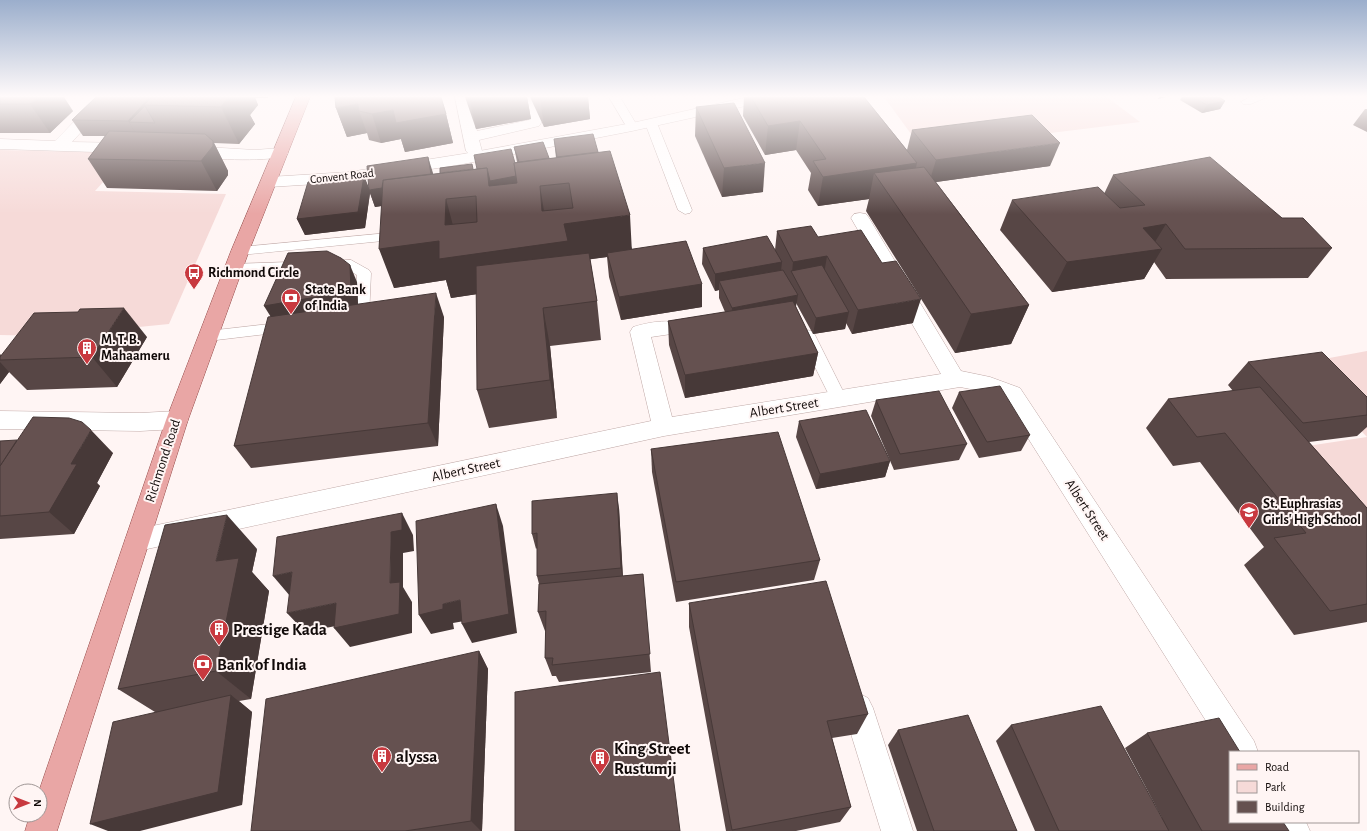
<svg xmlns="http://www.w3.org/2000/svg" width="1367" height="831" viewBox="0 0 1367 831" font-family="'Alegreya Sans',sans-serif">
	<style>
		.green { fill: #f6dad8 }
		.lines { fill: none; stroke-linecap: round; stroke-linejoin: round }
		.service-casing { stroke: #bfa8a6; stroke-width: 1 }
		.minor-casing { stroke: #bfa8a6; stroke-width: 1 }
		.tertiary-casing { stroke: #bfa8a6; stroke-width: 1 }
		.primary-casing { stroke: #944947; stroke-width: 1 }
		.service { fill: #fff; fill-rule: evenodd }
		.minor { fill: #fff; fill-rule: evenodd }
		.tertiary { fill: #fff; fill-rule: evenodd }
		.primary { fill: #e9a6a5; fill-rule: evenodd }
		.wall { fill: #574645 }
		.shaded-wall { fill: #473938 }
		.building { fill: #655150; stroke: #473938; fill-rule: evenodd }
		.labels { text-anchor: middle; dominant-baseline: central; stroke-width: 4; stroke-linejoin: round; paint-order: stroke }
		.far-street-label { font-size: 12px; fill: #110a09; stroke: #fff5f4 }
		.poi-label { font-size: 14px; font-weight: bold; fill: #110a09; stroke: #fff5f4; text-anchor: start }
		.street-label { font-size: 14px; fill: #110a09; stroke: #fff5f4 }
		.near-poi-label { font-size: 17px; font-weight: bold; fill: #110a09; stroke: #fff5f4; text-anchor: start }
	</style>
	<rect width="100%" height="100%" fill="#fff5f4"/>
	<g class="green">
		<polygon points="884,97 1107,97 1140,122 922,149"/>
		<polygon points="0,150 129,153 95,191 226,194 169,324 48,336 0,335"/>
		<polygon points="1367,351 1367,546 1281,450 1367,437 1297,364"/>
	</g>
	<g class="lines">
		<g class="service-casing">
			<g id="service">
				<polygon points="609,97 620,97 638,127 636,129 628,129"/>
				<polygon points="1250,97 1267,97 1251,104 1243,104 1241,102"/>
				<polygon points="651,120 657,123 692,210 690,213 685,214 678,210 645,123"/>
				<polygon points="388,233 393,234 395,237 393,240 240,255 235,254 233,251 235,248 240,247"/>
				<polygon points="351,260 369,270 371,273 369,317 366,321 351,323 346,322 343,318 346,314 354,313 357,275 348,270 233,274 228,272 226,269 228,266 233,264"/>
				<polygon points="287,322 292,323 295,327 292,331 208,341 203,340 200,336 203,332 208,331"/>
				<polygon points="807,330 812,331 815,335 847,399 845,403 839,405 833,403 799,335 802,331"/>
			</g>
		</g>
		<g class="minor-casing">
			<g id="minor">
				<polygon points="98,97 113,97 72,142 127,143 132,145 135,148 132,151 127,153 0,149 0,139 55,141"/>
				<polygon points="455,97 469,97 477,131 529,120 520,97 534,97 543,120 539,126 479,140 482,151 479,154 469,154 466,151"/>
				<path d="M189,146L255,150L280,148L286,150L288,153L286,156C263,162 206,160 184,154L181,151L184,148Z"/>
				<path d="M860,213L866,214L869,218L961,371L990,377L1020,388L1254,741L1258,752H1230V759L1004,400L986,392L960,387L664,436L138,551L129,548L125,540L129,532L138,529L651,421L630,332L633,327C646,323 665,319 678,323L681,328L678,333L651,337L672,417L941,374L851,218L854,214Z"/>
				<polygon points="0,411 140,413 177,411 185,414 188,420 185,426 177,429 140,431 0,429"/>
				<polygon points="858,693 868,698 873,708 913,831 881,831 843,708 848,698"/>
				<polygon points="1272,822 1306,822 1310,831 1276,831"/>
			</g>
		</g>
		<g class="tertiary-casing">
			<polygon id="tertiary" points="748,97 775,97 773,100 768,101 632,131 463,164 349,182 269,187 263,185 261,182 263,179 269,177 349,172 463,154 632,123"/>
		</g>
		<g class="primary-casing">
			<polygon id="primary" points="296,97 310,97 249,251 188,420 57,831 25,831 30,815 40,815 39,791 166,420 231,251"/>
		</g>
		<use href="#service" class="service"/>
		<use href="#minor" class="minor"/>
		<use href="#tertiary" class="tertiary"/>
		<use href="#primary" class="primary"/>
	</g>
	<g class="wall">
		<polygon points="0,97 73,111 50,133 0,133"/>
		<polygon points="96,97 268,97 268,98 255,98 258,105 250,115 255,124 239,144 214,143 228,171 228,175 217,191 107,188 88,159 105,136 83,136 72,120"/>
		<polygon points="465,97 527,97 531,119 476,129"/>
		<polygon points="530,97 588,97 590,119 544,127"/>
		<polygon points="744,97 864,97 907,150 912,130 1050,166 936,182 1029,305 1011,344 955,353 866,211 869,199 818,206 808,190 811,173 796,150 765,155 743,116"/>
		<polygon points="1182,97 1219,97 1225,101 1220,109 1202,113 1180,100"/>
		<polygon points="696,107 763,192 722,197 695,136"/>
		<polygon points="336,108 446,114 453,143 405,152 401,139 381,143 369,140 367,133 347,137"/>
		<polygon points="1365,109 1367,109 1367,132 1353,125"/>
		<polygon points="554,139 598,152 632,249 702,284 702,307 621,320 609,277 607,257 590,259 597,301 601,340 550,346 557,418 489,428 477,390 477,294 451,298 446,280 394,288 382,206 375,207 370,193 365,228 305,235 297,219 364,176 369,190 433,174 474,169 517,162 514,147 549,158 556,158"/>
		<polygon points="1113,175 1282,218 1332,248 1308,278 1166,279 1154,262 1144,279 1052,292 1000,230 1012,200 1104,194"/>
		<polygon points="777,231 818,237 913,323 852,334 846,323 845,329 813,334 796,303 796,307 818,353 813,376 685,398 669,345 668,321 725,312 719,298 719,290 715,291 702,264 703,248 775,250"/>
		<polygon points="357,282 358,304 444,317 438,446 251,468 234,446 271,317"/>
		<polygon points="147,337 117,387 27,390 9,372 0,384 0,354 1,355"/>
		<polygon points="1248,362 1367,397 1367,427 1357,436 1309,442 1367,508 1367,622 1294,635 1244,565 1264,547 1200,462 1173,466 1146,428 1168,399 1233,391 1228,385"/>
		<polygon points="959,392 1030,435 1021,451 979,458 952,408"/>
		<polygon points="876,400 967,444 959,460 894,470 871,416"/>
		<polygon points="799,421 890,461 885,477 816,489 796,437"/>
		<polygon points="0,441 17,441 113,453 97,483 100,486 74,534 0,539"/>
		<polygon points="651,449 820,560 814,580 676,602 652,472"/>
		<polygon points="619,508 623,576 643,574 651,672 559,682 556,676 552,676 545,658 546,631 545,631 538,612 539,584 537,576 537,548 536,549 532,534"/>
		<polygon points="257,549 252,572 269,591 251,699 239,701 252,712 242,805 155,712 118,689"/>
		<polygon points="689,603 868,714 857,734 832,738 851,807 840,822 796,831 726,831 689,627"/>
		<polygon points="479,651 488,669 482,831 251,831"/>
		<polygon points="1011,725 1162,818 1125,748 1147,733 1289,831 1035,831 996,741"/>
		<polygon points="898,730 1017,831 917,831 888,745"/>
	</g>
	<g class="shaded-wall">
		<polygon points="38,97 64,97 73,111 50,133 30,104"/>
		<polygon points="150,97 164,97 144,105 153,120 129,122 138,137 128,121"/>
		<polygon points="229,97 255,97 258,105 250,115 255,124 239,144 221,107"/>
		<polygon points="469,97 527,97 531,119 476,129"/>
		<polygon points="540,97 588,97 590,119 544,127"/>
		<polygon points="1159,97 1166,97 1158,99"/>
		<polygon points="1225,101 1220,109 1202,113 1207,105"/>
		<polygon points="358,104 359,111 367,133 347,137 336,108"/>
		<polygon points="393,110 446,114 453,143 405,152 401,139 381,143 372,114"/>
		<polygon points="800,121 796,150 765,155 768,126"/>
		<polygon points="213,141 228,171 228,175 217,191 201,161"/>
		<polygon points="1060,143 1050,166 929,183 936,160"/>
		<polygon points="428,157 433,173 437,196 375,207 370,193 365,228 305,235 297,219 364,176 370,190"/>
		<polygon points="765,163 763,192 722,197 724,168"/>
		<polygon points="917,163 910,192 874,173 869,199 818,206 823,177"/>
		<polygon points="487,168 519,176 522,192 484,199"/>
		<polygon points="540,186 546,224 564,224 630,215 632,253 607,253 607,257 571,262 574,280 451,298 446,280 394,288 379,249 445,225 446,199 456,237 542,211"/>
		<polygon points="1166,224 1150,250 1162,249 1144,279 1052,292 1067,262 1143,228"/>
		<polygon points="827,256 823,280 792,273 793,262"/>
		<polygon points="782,262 780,279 719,281 719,290 715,291 715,274"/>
		<polygon points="350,265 357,282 358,307 274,322 264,306"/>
		<polygon points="702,284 702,307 621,320 619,297"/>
		<polygon points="436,293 444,317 438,446 428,423"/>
		<polygon points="798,295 795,312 731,325 732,308"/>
		<polygon points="921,299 913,323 852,334 858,310"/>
		<polygon points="1029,305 1011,344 955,353 971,314"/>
		<polygon points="124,308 147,337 117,387 92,357"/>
		<polygon points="543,308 550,346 557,418 550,380"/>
		<polygon points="849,312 845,329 813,334 816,318"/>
		<polygon points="818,353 813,376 685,398 685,375"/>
		<polygon points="0,362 9,372 0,384"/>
		<polygon points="91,430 113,453 97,483 100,486 74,534 49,512 71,464"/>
		<polygon points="890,461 885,477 816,489 820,474"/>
		<polygon points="617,493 619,508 623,582 621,568"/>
		<polygon points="496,504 503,526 517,633 472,643 462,624"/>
		<polygon points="402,513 413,535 414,551 403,553 403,587 412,602 412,633 350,647 334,628 390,583 391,532"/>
		<polygon points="227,515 257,549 252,572 269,591 251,699 216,671 216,561"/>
		<polygon points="292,572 290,596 273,576"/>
		<polygon points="460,600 470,620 453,623 454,629 431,634 419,615 443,604"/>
		<polygon points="336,603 351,623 305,632 287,613"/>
		<polygon points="479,651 488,669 482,831 481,831 471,821"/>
		<polygon points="231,695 252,712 242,805 140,831 108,831 90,824"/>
	</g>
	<g class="building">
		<polygon points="0,97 38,97 30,104 0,104"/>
		<polygon points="96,97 150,97 128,121 72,120"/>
		<polygon points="152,97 229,97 221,107 144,105"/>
		<polygon points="335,97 441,97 446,114 396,123 393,110 372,114 359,111 358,104 336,108"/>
		<polygon points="751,97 864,97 917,163 823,177 813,161 826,159 800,121 768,126"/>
		<polygon points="1193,97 1219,97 1225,101 1207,105"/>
		<polygon points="734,103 765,163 724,168 696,107"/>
		<polygon points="145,106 155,123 129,122"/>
		<polygon points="1032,115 1060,143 936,160 912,130"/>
		<polygon points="109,131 205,134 213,141 213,146 201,161 88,159"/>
		<polygon points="593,134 598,152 557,157 554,139"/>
		<polygon points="543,142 549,158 519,162 514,147"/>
		<polygon points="511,149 515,163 514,163 516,176 490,181 487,168 477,169 474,155"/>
		<path d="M610,151L630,215L564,224L568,241L439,259V241L379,249L383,180L487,168L489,186L517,183L514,163ZM569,183L573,208L542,211L540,186ZM476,196L477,222L445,225L446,199Z"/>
		<polygon points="428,157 431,174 383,180 382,188 369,190 367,166"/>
		<polygon points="1210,157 1282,218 1303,218 1332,248 1185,249 1166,224 1143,228 1162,249 1067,262 1012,200 1098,187 1120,208 1145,205 1113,175"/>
		<polygon points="472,164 473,169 440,173 440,168"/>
		<polygon points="924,167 1029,305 971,314 874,173"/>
		<polygon points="364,176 358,212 297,219 308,182"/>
		<polygon points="811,226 818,237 861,230 882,263 896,261 921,299 858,310 827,256 793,262 777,231"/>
		<polygon points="767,236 782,262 715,274 703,248"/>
		<polygon points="686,241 702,284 619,297 607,253"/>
		<polygon points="327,251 341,258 350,265 351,291 264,306 288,253"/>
		<polygon points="589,253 597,301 543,308 550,380 477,390 476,266"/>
		<polygon points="822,265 849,312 816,318 791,271"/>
		<polygon points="783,270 798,295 732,308 719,281"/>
		<polygon points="436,293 428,423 234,446 268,317"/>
		<polygon points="793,301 818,353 685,375 668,321"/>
		<polygon points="124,308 92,357 0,360 0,357 34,313 78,312 80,309"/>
		<polygon points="1322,352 1367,397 1367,415 1303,423 1248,362"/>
		<polygon points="1000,386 1030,435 987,442 959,392"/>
		<polygon points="1260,387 1367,508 1367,604 1330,611 1274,538 1306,533 1225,433 1197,437 1168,399"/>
		<polygon points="939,391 967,444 900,454 876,400"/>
		<polygon points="866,410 890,461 820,474 799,421"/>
		<polygon points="33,417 69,418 82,422 91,430 71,464 77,464 49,512 0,516 0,466"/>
		<polygon points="778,432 820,560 676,582 651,449"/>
		<polygon points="17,440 0,466 0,441"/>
		<polygon points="617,493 621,568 537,576 537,533 532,534 532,501"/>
		<polygon points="496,504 509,614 462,624 460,600 443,604 443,609 419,615 416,521"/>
		<polygon points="402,513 402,530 391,532 390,583 400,582 399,614 334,628 336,603 287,613 292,572 273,576 277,537"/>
		<polygon points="227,515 216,561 239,558 216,671 118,689 165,525"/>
		<polygon points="643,574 650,654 552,665 553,658 545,658 546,611 538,612 539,584"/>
		<polygon points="826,581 868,714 827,721 851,807 732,830 689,603"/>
		<polygon points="479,651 471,821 405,831 251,831 266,699"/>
		<polygon points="660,672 680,831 515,831 515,692"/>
		<polygon points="231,695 218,792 90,824 113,722"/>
		<polygon points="1101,706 1169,831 1059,831 1011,725"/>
		<polygon points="968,715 1017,831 934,831 898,730"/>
		<polygon points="1219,718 1240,752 1230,752 1230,822 1283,822 1289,831 1202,831 1147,733"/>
	</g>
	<linearGradient id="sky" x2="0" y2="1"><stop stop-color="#9baecc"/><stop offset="0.45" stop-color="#fffafa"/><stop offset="1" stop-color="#fffafa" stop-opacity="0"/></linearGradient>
	<rect width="1367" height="214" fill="url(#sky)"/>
	<defs>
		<g id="bus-pin" transform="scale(1)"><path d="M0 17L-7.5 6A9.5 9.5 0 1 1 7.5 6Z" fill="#c8393f" stroke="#fff5f4"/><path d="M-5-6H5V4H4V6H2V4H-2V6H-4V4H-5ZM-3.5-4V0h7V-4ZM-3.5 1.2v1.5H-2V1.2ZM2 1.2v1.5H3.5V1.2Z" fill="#fff"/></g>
		<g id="bank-pin" transform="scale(1)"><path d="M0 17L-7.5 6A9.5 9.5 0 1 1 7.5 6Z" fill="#c8393f" stroke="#fff5f4"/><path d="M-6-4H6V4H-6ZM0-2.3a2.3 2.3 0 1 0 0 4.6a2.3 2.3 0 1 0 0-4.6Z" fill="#fff"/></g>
		<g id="building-pin" transform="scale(1)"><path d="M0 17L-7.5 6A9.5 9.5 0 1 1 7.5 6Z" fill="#c8393f" stroke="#fff5f4"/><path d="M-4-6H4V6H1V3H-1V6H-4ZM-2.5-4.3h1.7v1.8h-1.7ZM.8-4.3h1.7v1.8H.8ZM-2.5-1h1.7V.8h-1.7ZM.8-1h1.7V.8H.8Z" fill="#fff"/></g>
		<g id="school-pin" transform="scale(1)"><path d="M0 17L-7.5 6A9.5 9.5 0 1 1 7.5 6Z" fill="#c8393f" stroke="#fff5f4"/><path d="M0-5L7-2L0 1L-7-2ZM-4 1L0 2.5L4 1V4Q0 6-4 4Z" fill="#fff"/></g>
	</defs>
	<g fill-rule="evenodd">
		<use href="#bus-pin" x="194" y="273"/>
		<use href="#bank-pin" x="291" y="298"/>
		<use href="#building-pin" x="87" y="348"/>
		<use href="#school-pin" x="1249" y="512"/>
		<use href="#building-pin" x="219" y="629"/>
		<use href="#bank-pin" x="203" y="664"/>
		<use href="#building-pin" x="382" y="756"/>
		<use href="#building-pin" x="600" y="758"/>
	</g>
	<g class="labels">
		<g class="far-street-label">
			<text transform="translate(342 176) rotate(-6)">Convent Road</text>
		</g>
		<g class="poi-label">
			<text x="208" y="273">Richmond Circle</text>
			<text x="305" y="290">State Bank<tspan x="305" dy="16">of India</tspan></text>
			<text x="101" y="340">M. T. B.<tspan x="101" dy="16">Mahaameru</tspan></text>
			<text x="1263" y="504">St. Euphrasias<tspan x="1263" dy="16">Girls' High School</tspan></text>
		</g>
		<g class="street-label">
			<text transform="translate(784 408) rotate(-9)">Albert Street</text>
			<text transform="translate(163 461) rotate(-72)">Richmond Road</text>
			<text transform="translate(466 470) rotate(-12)">Albert Street</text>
			<text transform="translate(1087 510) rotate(57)">Albert Street</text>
		</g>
		<g class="near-poi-label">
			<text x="233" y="629">Prestige Kada</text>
			<text x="217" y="664">Bank of India</text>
			<text x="614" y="748">King Street<tspan x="614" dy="20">Rustumji</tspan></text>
			<text x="396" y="756">alyssa</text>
		</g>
	</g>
	<rect x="1229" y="751" width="130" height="72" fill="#fff5f4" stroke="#a09796"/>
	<rect x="1237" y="764" width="20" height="6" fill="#e9a6a5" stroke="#a09796"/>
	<text x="1265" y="771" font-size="12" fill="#110a09">Road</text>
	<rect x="1237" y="781" width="20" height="12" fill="#f6dad8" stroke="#a09796"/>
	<text x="1265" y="791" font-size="12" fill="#110a09">Park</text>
	<rect x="1237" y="801" width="20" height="12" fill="#655150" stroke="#a09796"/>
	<text x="1265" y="811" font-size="12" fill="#110a09">Building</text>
	<g transform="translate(28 803) rotate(90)"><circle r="19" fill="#fff5f4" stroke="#a09796"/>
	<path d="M0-3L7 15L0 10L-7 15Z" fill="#c8393f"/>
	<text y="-6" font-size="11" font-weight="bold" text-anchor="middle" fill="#110a09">N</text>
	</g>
</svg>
